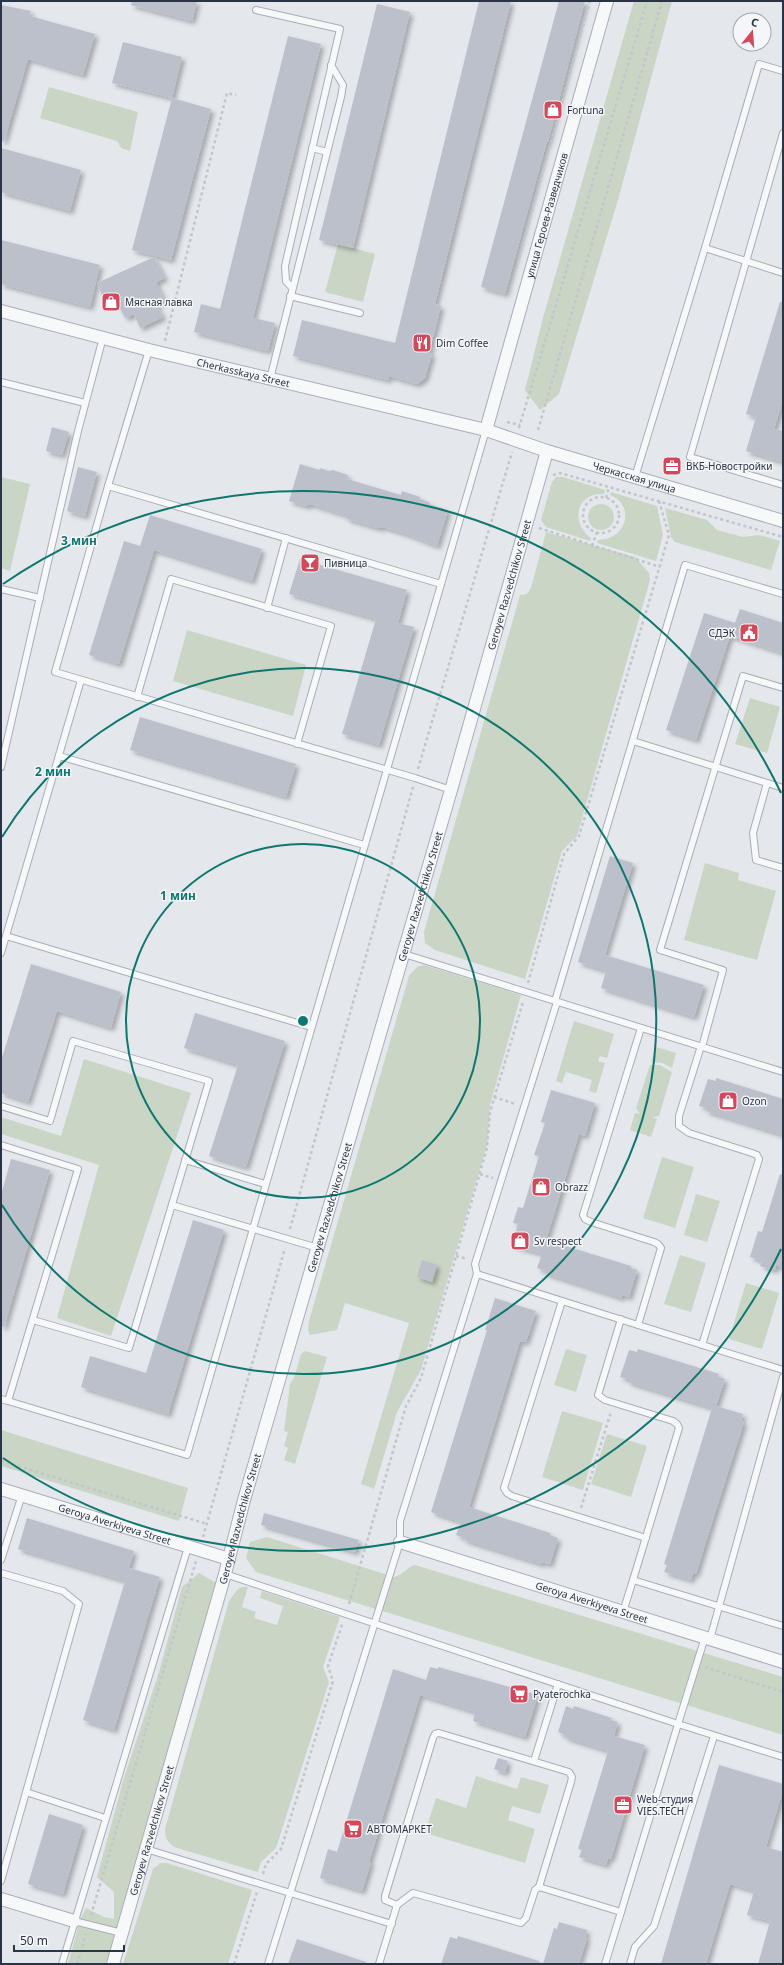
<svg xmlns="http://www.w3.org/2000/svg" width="784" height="1965" viewBox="0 0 784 1965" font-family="'Noto Sans',sans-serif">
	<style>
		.green { fill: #c9d6c5 }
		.building { fill: #bbc0ca; filter: url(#shadow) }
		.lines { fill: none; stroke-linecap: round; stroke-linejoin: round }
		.service-casing { stroke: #a9aeb7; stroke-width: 8 }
		.minor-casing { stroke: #a9aeb7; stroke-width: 14 }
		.path { stroke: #c2c5cb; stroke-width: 2.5; stroke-dasharray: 3 3; stroke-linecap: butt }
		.service { stroke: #f7f8fa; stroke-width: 6 }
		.minor { stroke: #f7f8fa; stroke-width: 12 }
		.ring { fill: none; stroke: #0f766e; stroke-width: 2 }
		.labels { text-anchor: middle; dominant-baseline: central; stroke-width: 3; stroke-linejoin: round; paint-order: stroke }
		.poi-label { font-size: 10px; fill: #2b3445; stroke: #f4f6f9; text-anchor: start }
		.street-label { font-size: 10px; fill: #2b3445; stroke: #f4f6f9 }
		.centre { fill: #0f766e; stroke: #f4f6f9; stroke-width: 2 }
		.ring-label { font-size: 12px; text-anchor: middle; font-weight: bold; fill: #0f766e; stroke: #f4f6f9; stroke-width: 3; stroke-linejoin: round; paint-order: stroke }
	</style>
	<defs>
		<filter id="shadow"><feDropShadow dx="3.5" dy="3.5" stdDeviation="2" flood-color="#0004"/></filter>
	</defs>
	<rect width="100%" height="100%" fill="#e4e7ec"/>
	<g class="green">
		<polygon points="634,1 672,1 618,200 559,394 540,410 525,390 543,318"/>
		<polygon points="49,87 138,112 130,151 121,148 117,141 40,118"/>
		<polygon points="338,244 375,254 363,302 325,292"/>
		<polygon points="1,477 30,484 10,571 1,568"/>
		<path d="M556,477H563L605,490L604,494C576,492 570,523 591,538L590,541L546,527L541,520L552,482Z"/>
		<path d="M611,492L657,506L663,535L656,561L597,543L598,540C627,540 636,505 610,495Z"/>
		<circle cx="601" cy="517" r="13"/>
		<polygon points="665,508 707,520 717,530 743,537 759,535 780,541 771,570 675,542 671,537"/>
		<polygon points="546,532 635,557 649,573 650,580 577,836 562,851 525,979 435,950 425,943 424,932 520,595 527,594 531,588"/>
		<polygon points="187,630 306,665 293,716 173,681"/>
		<polygon points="750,698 780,707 767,753 735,744"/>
		<polygon points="705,863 739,873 738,880 776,891 757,960 684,940"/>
		<polygon points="424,965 521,995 490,1105 487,1145 421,1370 397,1412 374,1489 361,1484 409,1323 345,1303 337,1330 310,1335 308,1331 309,1321 409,976 417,967"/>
		<polygon points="574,1021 614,1034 607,1058 600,1056 598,1061 605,1063 596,1093 589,1091 592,1080 566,1072 562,1083 556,1081"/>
		<polygon points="656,1047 676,1053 672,1068 662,1063 651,1062"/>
		<polygon points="84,1059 191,1093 111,1336 57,1318 99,1165 1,1134 1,1117 61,1136"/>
		<polygon points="650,1065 660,1065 672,1072 659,1116 652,1117 657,1119 651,1137 630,1130 635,1113 640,1114 636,1108"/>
		<polygon points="662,1157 694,1167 675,1228 643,1218"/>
		<polygon points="696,1194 720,1201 707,1242 684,1235"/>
		<polygon points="680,1255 706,1263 691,1312 664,1304"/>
		<polygon points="746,1283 779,1293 762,1349 729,1339"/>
		<polygon points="566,1349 587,1355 576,1392 554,1385"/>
		<polygon points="305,1351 327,1357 295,1464 284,1460 288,1448 284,1446 288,1432 284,1431 290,1384 294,1378 301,1354"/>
		<polygon points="562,1411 603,1423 583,1490 542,1477"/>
		<polygon points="1,1430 188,1488 179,1521 1,1466"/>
		<polygon points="607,1434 647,1446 631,1497 591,1484"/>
		<path d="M267,1537L394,1577C403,1575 406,1568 415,1565L783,1677V1735L256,1572L246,1558L250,1542Z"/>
		<polygon points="199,1573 220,1585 107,1964 68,1964 80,1920 86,1908 104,1917 114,1919 114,1892 97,1877 123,1781 159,1672 182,1587"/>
		<path d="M242,1587H248L242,1607L256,1612L254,1618L277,1625L283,1606L260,1598L262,1591L340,1617L323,1667L329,1682L276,1848L261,1862L258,1872L174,1847C167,1841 165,1838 165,1829L229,1601L237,1590Z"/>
		<polygon points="476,1776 517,1789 521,1777 549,1785 540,1814 512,1806 508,1820 535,1829 525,1863 425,1833 436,1798 466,1808"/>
		<polygon points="161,1863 167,1863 252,1890 228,1964 123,1964 153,1869"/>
	</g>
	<g class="building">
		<polygon points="132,1 197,1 192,21 131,5"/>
		<polygon points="479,1 511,1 435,304 441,306 429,353 432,354 425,378 417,384 389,376 388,380 293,356 302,320 395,343"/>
		<polygon points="559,1 585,1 548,142 547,141 505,294 481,287"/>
		<polygon points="377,4 410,12 353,248 319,240"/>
		<polygon points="1,5 31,11 30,16 95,34 83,75 28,59 4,141 1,141"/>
		<polygon points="288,36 321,44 253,318 275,323 268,351 194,332 201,304 220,309"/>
		<polygon points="123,42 182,57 172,98 112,83"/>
		<polygon points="172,98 211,109 171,260 132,250"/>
		<polygon points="1,148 81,170 70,211 1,192"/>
		<polygon points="1,240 100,265 90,307 1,284"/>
		<polygon points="154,257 165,278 156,282 164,300 156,304 163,317 140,328 134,314 125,318 116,300 106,304 97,283"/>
		<polygon points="780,302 783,302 783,400 774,429 783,431 783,462 746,451 756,417 746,414"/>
		<polygon points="52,427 69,432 62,455 46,451"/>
		<polygon points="300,464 319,470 320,468 329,471 333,470 348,475 347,479 401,495 402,491 420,497 420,499 429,502 429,504 448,510 437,546 406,534 383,527 378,528 347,519 345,515 310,504 306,506 289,501"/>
		<polygon points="78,467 97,472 85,516 67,511"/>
		<polygon points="150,515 262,549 252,581 154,550 119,664 89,655 124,541 140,546"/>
		<polygon points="300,559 407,590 398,623 414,627 379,745 342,734 376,619 289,594"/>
		<polygon points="740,609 783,623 783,653 730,636 696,740 666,730 704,613 735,623"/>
		<polygon points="140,717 296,764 286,797 130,750"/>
		<polygon points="610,856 633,863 605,955 704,985 694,1017 601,988 606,971 578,962"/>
		<polygon points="31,964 121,992 111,1028 57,1011 28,1102 1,1093 1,1061"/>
		<polygon points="195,1013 285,1041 246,1167 209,1156 238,1065 184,1048"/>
		<polygon points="716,1078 783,1099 783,1135 706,1111 707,1108 699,1106 708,1079 716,1081"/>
		<polygon points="551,1090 595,1103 585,1136 579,1134 546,1240 631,1266 631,1268 637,1270 629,1297 622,1295 621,1298 544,1273 545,1271 537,1268 542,1254 511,1245 518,1224 513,1223 518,1207 523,1208 539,1156 534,1155 545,1123 541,1122"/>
		<polygon points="11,1159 50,1170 4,1327 1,1326 1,1195"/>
		<polygon points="780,1174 783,1175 783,1268 776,1265 775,1270 760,1266 762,1261 750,1257 758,1231 762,1232"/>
		<polygon points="193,1220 224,1230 168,1414 81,1387 90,1356 146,1373"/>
		<polygon points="422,1260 437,1265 432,1282 417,1277"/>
		<polygon points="495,1298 536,1311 526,1342 520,1341 469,1507 550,1533 550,1535 558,1538 550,1564 541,1562 541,1564 464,1540 465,1538 456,1535 461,1522 431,1512 487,1330 485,1330"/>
		<polygon points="638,1349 719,1374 718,1377 725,1379 716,1406 743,1414 741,1421 744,1422 709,1532 696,1574 693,1573 691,1580 664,1572 667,1565 664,1564 712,1408 628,1382 628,1379 620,1377 629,1350 637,1352"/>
		<polygon points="264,1513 359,1540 355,1552 261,1525"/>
		<polygon points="27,1518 134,1551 129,1568 160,1577 114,1730 83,1720 125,1581 18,1549"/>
		<polygon points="430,1667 438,1669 438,1667 538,1695 525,1737 473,1721 475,1712 420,1695 369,1862 371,1862 362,1891 320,1878 328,1849 337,1852 393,1669 426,1680"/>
		<polygon points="566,1706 573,1709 574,1706 612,1718 611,1720 618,1722 614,1736 645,1745 611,1859 608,1858 606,1865 579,1857 582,1850 578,1849 608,1751 564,1737 565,1735 558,1732"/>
		<polygon points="498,1758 508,1761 505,1773 494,1769"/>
		<polygon points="719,1765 783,1784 783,1790 766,1847 783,1852 783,1964 758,1964 770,1921 747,1915 754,1891 730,1884 706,1964 661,1964"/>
		<polygon points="49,1814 83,1825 63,1894 28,1884"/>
		<polygon points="559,1922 587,1930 585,1937 587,1938 579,1964 543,1964 554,1928 557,1929"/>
		<polygon points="458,1936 539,1961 539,1964 441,1964 450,1937 457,1939"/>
		<polygon points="297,1939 366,1962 365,1964 288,1964"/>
	</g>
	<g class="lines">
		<g class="service-casing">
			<g id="service">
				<polyline points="256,10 340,29 285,266 286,281 292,288"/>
				<polyline points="783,133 690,457 783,485"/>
				<polyline points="312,148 327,152"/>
				<polyline points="705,248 783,273"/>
				<polyline points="290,296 360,313"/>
				<polyline points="149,350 108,486 55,672 415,778 451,790"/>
				<polyline points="270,379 341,97 343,85 331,65"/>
				<polyline points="1,382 85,403"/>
				<polyline points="635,477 705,248 759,64 783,71"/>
				<polyline points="108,486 441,584"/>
				<polyline points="1,589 40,598"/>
				<polyline points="267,608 286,538"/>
				<polyline points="137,697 171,579 331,626 297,744"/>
				<polyline points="633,741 783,788"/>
				<polyline points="59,756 364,845"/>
				<polyline points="1,767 78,431 101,345"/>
				<polyline points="767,783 753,833 756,860 783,868"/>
				<polyline points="6,936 311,1027"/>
				<polyline points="1,953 81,680"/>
				<polyline points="404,954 783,1072"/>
				<polyline points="555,1001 685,565 783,594"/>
				<polyline points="557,1002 475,1264 477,1274 638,1325 661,1248 658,1244 654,1242 591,1222 585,1219 583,1215 641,1028"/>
				<polyline points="701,1046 679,1116 679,1126 689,1133 752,1153 757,1155 759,1159 702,1345"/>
				<polyline points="702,1047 723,970 660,950 743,676 783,688"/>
				<polyline points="1,1106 50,1121 73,1041 209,1081 129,1348 33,1320"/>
				<polyline points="1,1145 78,1169 8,1401 1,1399"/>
				<polyline points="185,1160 265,1184"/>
				<polyline points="172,1205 318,1248"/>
				<polyline points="562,1301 504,1488 507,1493 512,1496 646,1538"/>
				<polyline points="621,1319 598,1395 605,1400 673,1421 677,1424 679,1428 633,1580 783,1626"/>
				<polyline points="638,1325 783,1370"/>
				<polyline points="8,1401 187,1455 486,430"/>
				<polyline points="1,1560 22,1495"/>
				<polyline points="1,1573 63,1591 79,1604 1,1881"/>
				<polyline points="225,1574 678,1724 621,1912"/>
				<polyline points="623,1612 633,1580"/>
				<polyline points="705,1637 678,1724 783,1757"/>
				<polyline points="710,1639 783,1377"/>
				<polyline points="534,1761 558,1684"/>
				<polyline points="26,1792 105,1818"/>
				<polyline points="146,1849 392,1924"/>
				<polyline points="397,1905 385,1900 385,1896 433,1738 435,1734 439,1733 569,1772 572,1777 571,1782 539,1887"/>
				<polyline points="74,1921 122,1933"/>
				<polyline points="62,1964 188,1547"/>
				<polyline points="268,1964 400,1542 400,1521 477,1274"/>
				<polyline points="379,1964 397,1905 413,1893 521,1923 526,1918 535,1890 539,1887 621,1912 605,1964"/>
				<polyline points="630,1964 635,1947 654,1926 714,1736"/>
			</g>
		</g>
		<g class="minor-casing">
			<g id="minor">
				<path id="s1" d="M1,311L149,350L486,430L547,451L783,521"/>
				<path id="s2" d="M486,430L607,1"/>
				<path id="s3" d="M1,1489L229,1559"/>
				<path id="s4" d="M400,1542L783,1662"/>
				<polyline points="1,1899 74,1921"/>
				<path id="s5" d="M113,1964L225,1574L244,1500L451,790L547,451"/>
			</g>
		</g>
		<g class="path">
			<polyline points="519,258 590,1"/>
			<polyline points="165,341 227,93 236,95"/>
			<polyline points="507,422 520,425"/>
			<polyline points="519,428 647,1"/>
			<polyline points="538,430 662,1"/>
			<polyline points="553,475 560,473 567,475 783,537"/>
			<circle cx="601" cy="515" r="18"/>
			<polyline points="606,498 609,487"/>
			<polyline points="539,528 660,567"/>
			<polyline points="592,546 597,532"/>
			<polyline points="418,769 512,452"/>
			<polyline points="528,983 564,854 579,836 669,535 659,501"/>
			<polyline points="494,1097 515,1104"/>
			<polyline points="480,1174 493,1178"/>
			<polyline points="290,1229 413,787"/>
			<polyline points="456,1256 467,1259"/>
			<polyline points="1,1461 207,1524"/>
			<polyline points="581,1508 611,1412"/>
			<polyline points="203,1537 285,1248"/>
			<polyline points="349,1604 406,1406 421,1378 487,1148 490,1112 523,1002"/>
			<polyline points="705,1667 783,1692"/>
			<polyline points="263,1874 266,1864 281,1849 333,1681 328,1666 343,1622"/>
			<polyline points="91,1915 196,1561"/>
			<polyline points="77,1964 86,1934"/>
			<polyline points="234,1964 257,1892"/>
		</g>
		<use href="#service" class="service"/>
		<use href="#minor" class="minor"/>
	</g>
	<g class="ring">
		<circle cx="303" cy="1021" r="177"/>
		<path d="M2 837A353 353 0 1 1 2 1205"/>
		<path d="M781 1249A530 530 0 0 1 3 1458M3 584A530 530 0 0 1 781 793"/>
	</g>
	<defs>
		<g id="shop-square" transform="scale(1)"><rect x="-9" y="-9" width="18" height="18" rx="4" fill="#d1495b" stroke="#f4f6f9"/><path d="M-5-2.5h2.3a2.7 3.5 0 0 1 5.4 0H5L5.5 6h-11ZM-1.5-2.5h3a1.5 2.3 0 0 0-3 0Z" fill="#fff"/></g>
		<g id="restaurant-square" transform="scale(1)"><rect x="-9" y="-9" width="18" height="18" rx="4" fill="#d1495b" stroke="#f4f6f9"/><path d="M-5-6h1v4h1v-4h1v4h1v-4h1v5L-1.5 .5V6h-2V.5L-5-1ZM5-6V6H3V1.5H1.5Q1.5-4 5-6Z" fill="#fff"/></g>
		<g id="office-square" transform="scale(1)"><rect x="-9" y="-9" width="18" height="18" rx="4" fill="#d1495b" stroke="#f4f6f9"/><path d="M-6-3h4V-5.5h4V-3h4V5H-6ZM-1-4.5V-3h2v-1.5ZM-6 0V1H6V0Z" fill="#fff"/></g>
		<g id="bar-square" transform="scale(1)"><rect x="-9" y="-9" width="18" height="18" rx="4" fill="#d1495b" stroke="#f4f6f9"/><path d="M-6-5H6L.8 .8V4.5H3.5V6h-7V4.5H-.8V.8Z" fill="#fff"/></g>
		<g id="civic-square" transform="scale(1)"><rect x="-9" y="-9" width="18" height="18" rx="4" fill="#d1495b" stroke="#f4f6f9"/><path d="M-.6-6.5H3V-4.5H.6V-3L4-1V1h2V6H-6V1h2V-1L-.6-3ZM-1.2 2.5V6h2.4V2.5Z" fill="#fff"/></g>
		<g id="supermarket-square" transform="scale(1)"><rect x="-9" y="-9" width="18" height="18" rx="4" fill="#d1495b" stroke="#f4f6f9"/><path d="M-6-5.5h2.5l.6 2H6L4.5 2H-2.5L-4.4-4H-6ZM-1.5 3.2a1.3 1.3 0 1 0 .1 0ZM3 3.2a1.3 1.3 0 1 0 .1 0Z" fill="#fff"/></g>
	</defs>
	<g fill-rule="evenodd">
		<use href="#shop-square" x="553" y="110"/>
		<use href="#shop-square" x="111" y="302"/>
		<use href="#restaurant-square" x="422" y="343"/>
		<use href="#office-square" x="672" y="466"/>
		<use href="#bar-square" x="310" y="563"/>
		<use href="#civic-square" x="749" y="633"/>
		<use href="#shop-square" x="728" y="1101"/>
		<use href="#shop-square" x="541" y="1187"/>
		<use href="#shop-square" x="520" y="1241"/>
		<use href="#supermarket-square" x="519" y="1694"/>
		<use href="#office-square" x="623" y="1805"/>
		<use href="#supermarket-square" x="353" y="1829"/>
	</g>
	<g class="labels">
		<g class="poi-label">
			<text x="567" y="110">Fortuna</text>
			<text x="125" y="302">Мясная лавка</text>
			<text x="436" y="343">Dim Coffee</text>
			<text x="686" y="466">ВКБ-Новостройки</text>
			<text x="324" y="563">Пивница</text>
			<text x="735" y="633" text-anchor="end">СДЭК</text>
			<text x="742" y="1101">Ozon</text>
			<text x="555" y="1187">Obrazz</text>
			<text x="534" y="1241">Sv respect</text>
			<text x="533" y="1694">Pyaterochka</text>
			<text x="637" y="1799">Web-студия<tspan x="637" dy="12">VIES.TECH</tspan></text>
			<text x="367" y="1829">АВТОМАРКЕТ</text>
		</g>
		<g class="street-label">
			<text stroke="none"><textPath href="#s2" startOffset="223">улица Героев-Разведчиков</textPath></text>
			<text stroke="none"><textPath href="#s1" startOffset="250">Cherkasskaya Street</textPath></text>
			<text stroke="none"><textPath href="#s1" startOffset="655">Черкасская улица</textPath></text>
			<text stroke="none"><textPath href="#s5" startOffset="1435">Geroyev Razvedchikov Street</textPath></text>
			<text stroke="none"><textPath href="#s5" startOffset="1111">Geroyev Razvedchikov Street</textPath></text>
			<text stroke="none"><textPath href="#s5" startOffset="787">Geroyev Razvedchikov Street</textPath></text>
			<text stroke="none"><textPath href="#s5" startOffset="463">Geroyev Razvedchikov Street</textPath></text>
			<text stroke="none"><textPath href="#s3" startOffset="119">Geroya Averkiyeva Street</textPath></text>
			<text stroke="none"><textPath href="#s4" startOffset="201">Geroya Averkiyeva Street</textPath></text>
			<text stroke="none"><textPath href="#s5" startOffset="139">Geroyev Razvedchikov Street</textPath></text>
		</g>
	</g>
	<circle cx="303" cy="1021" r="6" class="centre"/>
	<g class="ring-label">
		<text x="79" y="545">3 мин</text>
		<text x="53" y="776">2 мин</text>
		<text x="178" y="900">1 мин</text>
	</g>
	<rect width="784" height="1965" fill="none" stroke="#2b3445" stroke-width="4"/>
	<g transform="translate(752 32) rotate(17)"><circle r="19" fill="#f4f6f9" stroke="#a4a8b1"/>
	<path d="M0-3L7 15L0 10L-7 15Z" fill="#d1495b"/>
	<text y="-6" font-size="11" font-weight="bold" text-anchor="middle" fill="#2b3445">С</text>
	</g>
	<path d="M14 1945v6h110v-6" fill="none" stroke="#2b3445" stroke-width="2"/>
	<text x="20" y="1945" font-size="12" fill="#2b3445" stroke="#f4f6f9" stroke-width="3" paint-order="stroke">50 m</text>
</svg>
